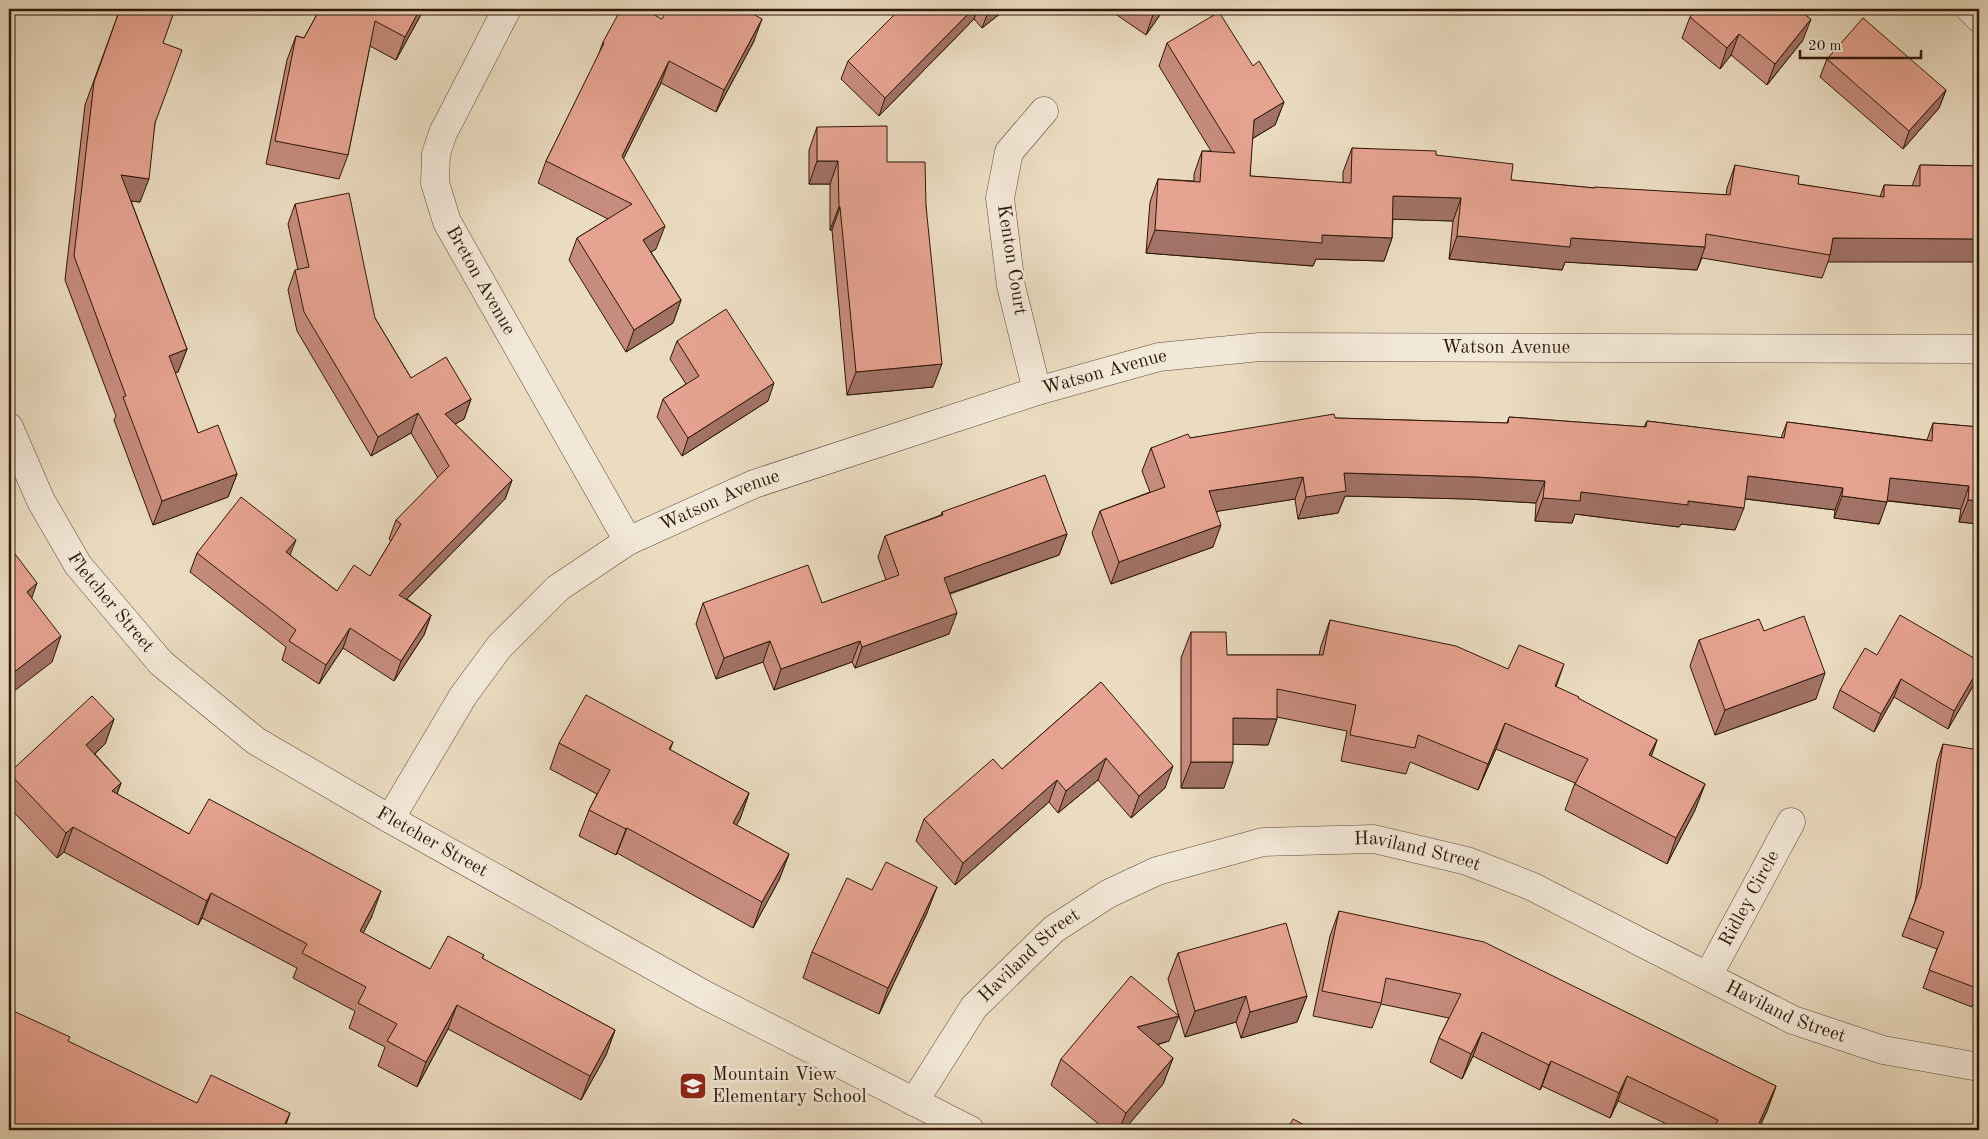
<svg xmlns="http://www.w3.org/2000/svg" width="1988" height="1139" viewBox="0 0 1988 1139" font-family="'Old Standard TT',serif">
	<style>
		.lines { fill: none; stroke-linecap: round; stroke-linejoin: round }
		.minor-casing { stroke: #5e4836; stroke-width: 29 }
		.minor { stroke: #f2e8d7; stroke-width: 28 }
		.wall { fill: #c68c7d; stroke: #2f1707 }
		.shaded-wall { fill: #a17266; stroke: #2f1707 }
		.building { fill: #e6a391; stroke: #2f1707 }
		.labels { text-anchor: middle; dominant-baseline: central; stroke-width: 5; stroke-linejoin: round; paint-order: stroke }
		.street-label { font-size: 19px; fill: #2f1707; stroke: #f2e8d7 }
		.poi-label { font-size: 19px; fill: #2f1707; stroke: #f2e8d7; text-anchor: start }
	</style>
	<rect width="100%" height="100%" fill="#ebdcc1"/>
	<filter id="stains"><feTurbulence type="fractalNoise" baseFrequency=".004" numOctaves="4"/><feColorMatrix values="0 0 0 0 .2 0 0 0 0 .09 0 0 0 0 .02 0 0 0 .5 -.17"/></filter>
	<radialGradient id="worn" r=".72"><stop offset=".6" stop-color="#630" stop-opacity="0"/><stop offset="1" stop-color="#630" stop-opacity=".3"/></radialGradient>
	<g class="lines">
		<g class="minor-casing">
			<g id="minor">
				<path id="s1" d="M507,9L443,133L436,154L435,183L447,222L628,541"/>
				<polyline points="1970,9 1979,18"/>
				<polyline points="1037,391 1011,286 1000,198 1009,152 1044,111"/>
				<path id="s2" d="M9,427L41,501L78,565L161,663L256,741L390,819L705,995L970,1130"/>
				<path id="s3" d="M390,819L463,696L499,647L558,588L628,541L754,484L1037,391L1159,357L1260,347L1979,349"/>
				<path id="s4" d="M1708,976L1791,822"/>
				<path id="s5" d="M914,1102L974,1007L1054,929L1108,894L1157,871L1263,842L1374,839L1467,861L1531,886L1793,1020L1883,1050L1979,1067"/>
			</g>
		</g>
		<use href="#minor" class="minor"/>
	</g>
	<g class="wall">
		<polygon points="120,9 163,43 155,123 140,202 131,201 187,349 178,372 175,373 198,433 237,474 228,497 153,525 114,420 116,416 65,280 85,105"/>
		<polygon points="320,9 424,9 396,60 370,46 348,155 339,179 266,164 287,60 296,36 304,38"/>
		<polygon points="900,9 1006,9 982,28 974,19 879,116 841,79 848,61"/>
		<polygon points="1116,9 1164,9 1146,35 1114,13"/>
		<polygon points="1690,17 1803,40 1767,85 1731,55 1720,69 1682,38"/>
		<polygon points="662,19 754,41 716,112 661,83 623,159 656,249 651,252 681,300 673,323 626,352 569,260 577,238 608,219 538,183 546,161 597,59 603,42"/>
		<polygon points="1167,43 1253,66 1284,102 1275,125 1252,139 1250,176 1343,183 1343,172 1352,148 1436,155 1511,180 1594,188 1726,195 1727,188 1735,165 1798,184 1880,197 1884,185 1912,186 1920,165 1979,166 1828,262 1822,278 1702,258 1697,270 1565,262 1562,270 1449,259 1453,221 1393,219 1392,238 1384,261 1316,259 1313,266 1146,253 1150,202 1158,179 1194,181 1194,174 1202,151 1211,151 1159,66"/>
		<polygon points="1827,59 1946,90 1939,108 1903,149 1820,77"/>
		<polygon points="817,127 887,162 926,206 933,387 847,395 832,230 830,230 830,184 809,184 809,150"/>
		<polygon points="295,204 375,318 411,378 471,399 464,419 455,424 512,480 505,499 407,599 431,615 424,635 394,681 343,648 319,684 282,660 286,647 190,572 197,553 290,555 337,591 370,576 391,541 389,539 396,520 438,478 411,433 371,456 297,331 288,290 295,270 298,270 288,224"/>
		<polygon points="677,341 768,401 682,456 657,417 663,399 686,384 670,359"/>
		<polygon points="1509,417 1644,427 1647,421 1781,438 1787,422 1927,440 1933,423 1979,427 1979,524 1959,522 1961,509 1887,501 1879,524 1834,518 1835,510 1745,499 1735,530 1681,524 1679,527 1575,514 1572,523 1535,521 1536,503 1468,499 1345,496 1338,513 1298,519 1295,499 1217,511 1213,547 1111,584 1092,533 1100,511 1150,492 1142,471 1151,448 1190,438 1335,418 1507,423"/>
		<polygon points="942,512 1067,534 1059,555 950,594 949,634 855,668 852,662 774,690 763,662 716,679 696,624 703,603 822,603 886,580 878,557 885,536 941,515"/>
		<polygon points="1330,620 1508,669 1564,664 1556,687 1657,740 1651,756 1705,784 1695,810 1667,864 1565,810 1575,783 1496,749 1478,790 1410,762 1406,774 1341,761 1347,731 1277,717 1268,745 1233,744 1224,788 1181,788 1181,658 1191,632 1227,655 1319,655 1321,646"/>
		<polygon points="1764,631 1816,699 1715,735 1690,666 1699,640"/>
		<polygon points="1877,655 1979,668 1979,671 1976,681 1948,729 1894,697 1874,732 1833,708 1840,690"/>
		<polygon points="1101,682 1165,788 1131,818 1098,780 1058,813 1049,802 955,885 916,841 924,819 1002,769"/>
		<polygon points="114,719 105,744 95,754 121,783 117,794 189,834 372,916 363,933 430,969 484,955 482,959 615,1030 606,1055 581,1100 448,1029 417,1087 378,1066 385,1047 349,1028 355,1011 293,978 297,968 202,918 198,925 64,852 57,858 9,807 9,773"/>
		<polygon points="673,742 670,750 749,793 740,819 736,825 789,854 779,880 753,928 617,853 616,855 579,836 589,810 597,794 550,769 559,743"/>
		<polygon points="1943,744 1977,897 1979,988 1972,1007 1923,988 1937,949 1902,936 1915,902 1937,762"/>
		<polygon points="872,890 927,913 879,1014 803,978 812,952"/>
		<polygon points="1339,911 1776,1086 1767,1111 1761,1124 1774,1130 1679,1130 1618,1101 1610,1118 1542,1086 1540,1090 1473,1056 1462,1079 1430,1062 1439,1038 1449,1018 1381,1004 1372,1028 1313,1016 1330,936"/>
		<polygon points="1178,953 1307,996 1297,1022 1241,1038 1236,1022 1185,1037 1168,979"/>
		<polygon points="1169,1041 1157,1045 1173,1058 1163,1084 1124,1130 1106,1130 1051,1085 1061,1059"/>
	</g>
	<g class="shaded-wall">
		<polygon points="420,9 424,9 396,60 405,37"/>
		<polygon points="973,9 978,9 974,19 879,116 885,98"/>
		<polygon points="991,9 1006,9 982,28 989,10"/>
		<polygon points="1155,9 1164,9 1146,35"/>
		<polygon points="762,19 754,41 716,112 724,90"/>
		<polygon points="1811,19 1803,40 1767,85 1775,64"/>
		<polygon points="1739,34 1731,55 1720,69 1727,48"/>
		<polygon points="669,61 661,83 614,178 622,156"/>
		<polygon points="1946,90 1939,108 1903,149 1909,131"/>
		<polygon points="1284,102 1275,125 1245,143 1254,120"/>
		<polygon points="817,161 838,161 830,184 809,184"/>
		<polygon points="121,175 149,179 140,202 112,199"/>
		<polygon points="1393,196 1461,198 1453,221 1385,219"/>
		<polygon points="839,207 840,207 832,230 830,230"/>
		<polygon points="665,226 656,249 635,262 643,240"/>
		<polygon points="1155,230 1322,235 1392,238 1384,261 1316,259 1313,266 1146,253"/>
		<polygon points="1457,236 1571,238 1705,247 1697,270 1565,262 1562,270 1449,259"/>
		<polygon points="1833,238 1979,239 1979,262 1828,262 1830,255"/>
		<polygon points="681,300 673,323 626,352 634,330"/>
		<polygon points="187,349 178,372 160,379 169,356"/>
		<polygon points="942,364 933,387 847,395 856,372"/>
		<polygon points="774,383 768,401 682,456 688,438"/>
		<polygon points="471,399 464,419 438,434 445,414"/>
		<polygon points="418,413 411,433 371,456 378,437"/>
		<polygon points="1344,473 1476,477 1545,481 1536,503 1468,499 1345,496 1338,513 1298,519 1306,497"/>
		<polygon points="237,474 228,497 153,525 162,501"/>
		<polygon points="1748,476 1843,488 1835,510 1739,498"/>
		<polygon points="1303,477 1295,499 1201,514 1209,491"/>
		<polygon points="1890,478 1969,486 1961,509 1882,500"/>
		<polygon points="512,480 505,499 392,614 399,595"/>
		<polygon points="1581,492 1688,501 1744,508 1735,530 1681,524 1679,527 1575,514 1572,523 1535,521 1543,498"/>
		<polygon points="1842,496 1887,502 1879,524 1834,518"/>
		<polygon points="1968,500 1979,501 1979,524 1959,522"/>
		<polygon points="1221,525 1213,547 1111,584 1119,562"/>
		<polygon points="1067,534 1059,555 936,598 944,578"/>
		<polygon points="296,540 288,560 286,552"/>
		<polygon points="37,583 28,609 27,592"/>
		<polygon points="957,613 949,634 855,668 862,647"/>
		<polygon points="431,615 424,635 394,681 401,661"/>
		<polygon points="350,628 343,648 319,684 326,665"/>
		<polygon points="61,636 52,662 9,695 9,676"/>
		<polygon points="770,641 763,662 716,679 724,658"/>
		<polygon points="860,641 852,662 774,690 781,669"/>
		<polygon points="1979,668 1979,671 1976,681 1948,729 1954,711"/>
		<polygon points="1825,673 1816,699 1715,735 1725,710"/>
		<polygon points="1901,679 1894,697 1874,732 1881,714"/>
		<polygon points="1233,718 1277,719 1268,745 1224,744"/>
		<polygon points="114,719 105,744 77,770 86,745"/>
		<polygon points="1505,723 1496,749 1478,790 1488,764"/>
		<polygon points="1657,740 1648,766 1649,755"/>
		<polygon points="1106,758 1098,780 1058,813 1066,791"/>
		<polygon points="1191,762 1233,762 1224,788 1181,788"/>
		<polygon points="1173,766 1165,788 1131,818 1139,796"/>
		<polygon points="1057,780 1049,802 955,885 963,863"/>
		<polygon points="121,783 112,807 112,791"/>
		<polygon points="1705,784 1695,810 1667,864 1676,838"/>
		<polygon points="749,793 740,819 723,849 733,823"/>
		<polygon points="73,827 64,852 57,858 66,833"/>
		<polygon points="627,828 617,853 616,855 626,829"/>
		<polygon points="789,854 779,880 753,928 762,902"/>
		<polygon points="937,887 927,913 879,1014 888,988"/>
		<polygon points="381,891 372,916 351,956 360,931"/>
		<polygon points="211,893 202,918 198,925 207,901"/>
		<polygon points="1246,996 1236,1022 1185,1037 1195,1011"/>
		<polygon points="1307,996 1297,1022 1241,1038 1250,1012"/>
		<polygon points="457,1005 448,1029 417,1087 426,1062"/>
		<polygon points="1179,1016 1169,1041 1128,1053 1137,1027"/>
		<polygon points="615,1030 606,1055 581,1100 590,1076"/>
		<polygon points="1482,1032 1473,1056 1462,1079 1471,1054"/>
		<polygon points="1173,1058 1163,1084 1124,1130 1119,1130 1126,1113"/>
		<polygon points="1551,1061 1542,1086 1540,1090 1549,1065"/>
		<polygon points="1627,1076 1618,1101 1610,1118 1619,1093"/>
		<polygon points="1776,1086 1767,1111 1758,1130 1759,1123"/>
		<polygon points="290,1113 284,1130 282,1130"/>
	</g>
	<g class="building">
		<polygon points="120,9 175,9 163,43 182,50 155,123 149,179 121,175 187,349 169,356 198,433 218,425 237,474 162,501 123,397 126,396 74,256 94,82"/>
		<polygon points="320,9 420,9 405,37 375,21 348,155 275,141 296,36 304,38"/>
		<polygon points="621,9 643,9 662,19 667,9 744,9 762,19 724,90 669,61 622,156 665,226 643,240 681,300 634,330 577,238 632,204 546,161 604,43 603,42"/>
		<polygon points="900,9 973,9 885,98 848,61"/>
		<polygon points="1697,9 1797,9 1811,19 1775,64 1739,34 1727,48 1690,17"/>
		<polygon points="1219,12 1253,66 1259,61 1284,102 1254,120 1250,176 1351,183 1352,148 1436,151 1436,155 1513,164 1511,180 1595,188 1595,187 1730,195 1735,165 1799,176 1798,184 1884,197 1884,185 1920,186 1920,165 1979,166 1979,239 1833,238 1830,255 1706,234 1705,247 1571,238 1570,247 1457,236 1461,198 1393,196 1392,238 1322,235 1322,243 1155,230 1158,179 1200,182 1202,151 1235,153 1167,43"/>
		<polygon points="1863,18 1946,90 1909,131 1827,59"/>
		<polygon points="887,126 887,162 925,162 926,206 942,364 856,372 840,207 839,207 838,161 817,161 817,127"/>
		<polygon points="349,193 375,318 411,378 446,357 471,399 445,414 512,480 399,595 431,615 401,661 350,628 326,665 289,641 296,630 197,553 241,497 296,540 286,552 337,591 354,565 370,576 401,524 396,520 449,466 418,413 378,437 304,312 295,270 309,267 295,204"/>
		<polygon points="726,309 774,383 688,438 663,399 699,376 677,341"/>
		<polygon points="1334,414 1335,418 1508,423 1509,417 1646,427 1647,421 1784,438 1787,422 1932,441 1933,423 1979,427 1979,501 1968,500 1969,486 1890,478 1887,502 1842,496 1843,488 1748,476 1744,508 1688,501 1688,505 1581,492 1580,501 1543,498 1545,481 1476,477 1344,473 1346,491 1306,497 1303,477 1209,491 1221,525 1119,562 1100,511 1165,487 1151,448 1188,434 1190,438"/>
		<polygon points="1045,475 1067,534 944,578 957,613 862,647 860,641 781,669 770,641 724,658 703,603 808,565 822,603 899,575 885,536 943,515 942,512"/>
		<polygon points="9,546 37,583 27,592 61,636 9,676"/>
		<polygon points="1900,615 1979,661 1979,668 1954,711 1901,679 1881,714 1840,690 1865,648 1877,655"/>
		<polygon points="1804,616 1825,673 1725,710 1699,640 1759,619 1764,631"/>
		<polygon points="1330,620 1456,646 1508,669 1519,645 1564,664 1555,686 1579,697 1578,698 1657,740 1649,755 1705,784 1676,838 1575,784 1588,759 1505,723 1488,764 1418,735 1415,748 1350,735 1356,705 1277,689 1277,719 1233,718 1233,762 1191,762 1191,632 1226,632 1227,655 1323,655"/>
		<polygon points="1101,682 1173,766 1139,796 1106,758 1066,791 1057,780 963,863 924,819 993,759 1002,769"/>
		<polygon points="586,695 673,742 669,749 749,793 733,823 789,854 762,902 627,828 626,829 589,810 610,770 559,743"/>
		<polygon points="92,696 114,719 86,745 121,783 112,791 189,834 209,799 381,891 360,931 430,969 448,936 484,955 482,958 615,1030 590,1076 457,1005 426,1062 387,1041 397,1024 358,1003 366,987 302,953 307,944 211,893 207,901 73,827 66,833 9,773"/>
		<polygon points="1943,744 1979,750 1979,884 1977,897 1979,898 1979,989 1929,970 1944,932 1909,918 1921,886"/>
		<polygon points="886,862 937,887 888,988 812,952 847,878 872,890"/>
		<polygon points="1339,911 1484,942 1776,1086 1759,1123 1774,1130 1713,1130 1718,1120 1627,1076 1619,1093 1551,1061 1549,1065 1482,1032 1471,1054 1439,1038 1461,994 1386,978 1381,1003 1322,991"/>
		<polygon points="1286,923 1307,996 1250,1012 1246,996 1195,1011 1178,953"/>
		<polygon points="1131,976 1179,1016 1137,1027 1173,1058 1126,1113 1061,1059"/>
		<polygon points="9,1009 70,1037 68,1041 197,1103 211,1075 290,1113 282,1130 9,1130"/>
		<polygon points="1293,1119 1314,1130 1287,1130"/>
		<polygon points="1889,1127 1902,1130 1888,1130"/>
	</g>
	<defs>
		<g id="school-square" transform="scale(1.4375)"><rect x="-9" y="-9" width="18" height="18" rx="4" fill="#8f2418" stroke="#f2e8d7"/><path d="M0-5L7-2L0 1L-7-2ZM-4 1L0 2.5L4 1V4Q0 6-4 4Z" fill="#fff"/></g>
	</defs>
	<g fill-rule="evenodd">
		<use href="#school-square" x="693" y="1086"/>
	</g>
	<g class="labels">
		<g class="street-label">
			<text transform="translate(1011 260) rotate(81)">Kenton Court</text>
			<text stroke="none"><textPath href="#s1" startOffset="299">Breton Avenue</textPath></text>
			<text stroke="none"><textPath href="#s3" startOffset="1282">Watson Avenue</textPath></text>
			<text stroke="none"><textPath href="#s3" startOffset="878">Watson Avenue</textPath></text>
			<text stroke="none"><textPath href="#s3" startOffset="472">Watson Avenue</textPath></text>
			<text stroke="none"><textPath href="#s2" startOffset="204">Fletcher Street</textPath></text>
			<text stroke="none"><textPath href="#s2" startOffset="609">Fletcher Street</textPath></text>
			<text stroke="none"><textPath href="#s5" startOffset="608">Haviland Street</textPath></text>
			<text stroke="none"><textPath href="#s4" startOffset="88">Ridley Circle</textPath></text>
			<text stroke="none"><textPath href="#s5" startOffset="188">Haviland Street</textPath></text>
			<text stroke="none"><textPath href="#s5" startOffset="1012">Haviland Street</textPath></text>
		</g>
		<g class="poi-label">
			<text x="712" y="1075">Mountain View<tspan x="712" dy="22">Elementary School</tspan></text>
		</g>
	</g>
	<rect width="1988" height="1139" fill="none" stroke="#ebdcc1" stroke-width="30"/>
	<rect x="10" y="10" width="1968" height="1119" fill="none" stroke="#2f1707" stroke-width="2.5"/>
	<rect x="15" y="15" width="1958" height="1109" fill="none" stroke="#2f1707"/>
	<path d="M1800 50v8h121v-8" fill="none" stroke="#2f1707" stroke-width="2.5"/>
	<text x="1808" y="50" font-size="15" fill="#2f1707" stroke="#f2e8d7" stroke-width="4" paint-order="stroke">20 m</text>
	<rect width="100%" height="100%" filter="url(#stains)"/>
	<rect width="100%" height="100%" fill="url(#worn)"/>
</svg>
